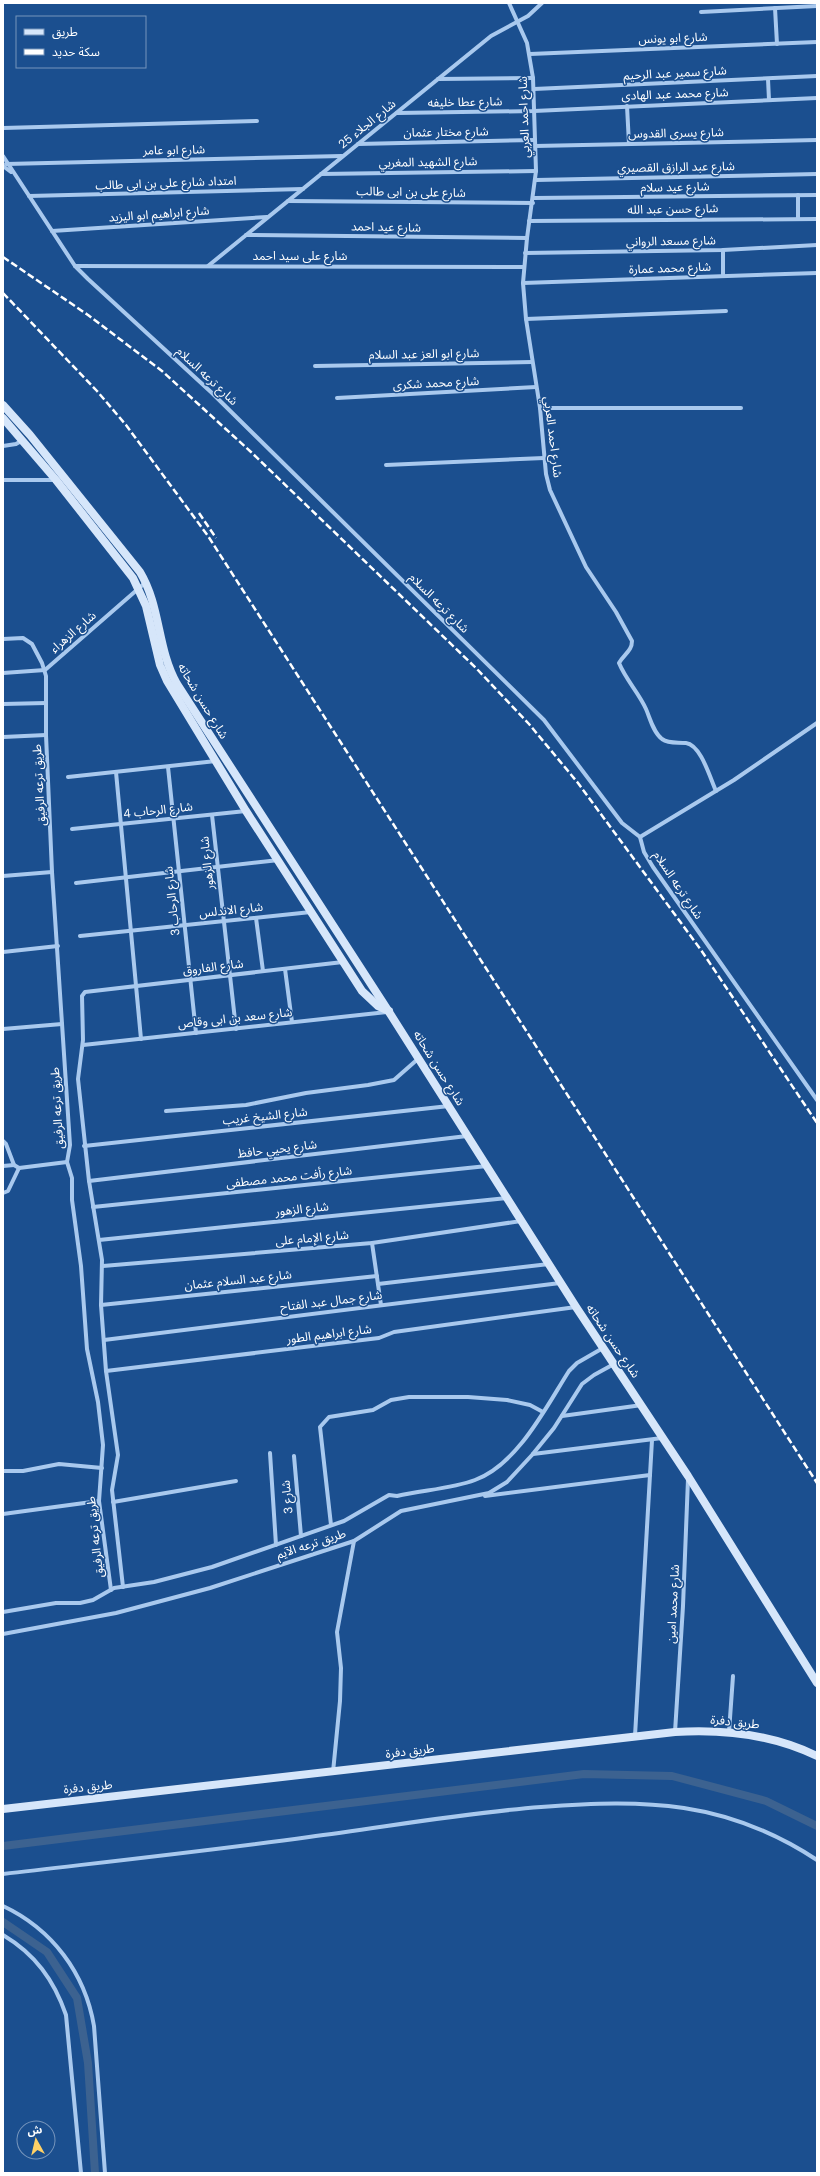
<svg xmlns="http://www.w3.org/2000/svg" width="820" height="2176" viewBox="0 0 820 2176" font-family="'DM Sans','Noto Sans Arabic',sans-serif">
	<style>
		.lines { fill: none; stroke-linecap: round; stroke-linejoin: round }
		.canal { stroke: #3c6290; stroke-width: 8 }
		.street { stroke: #a9c9ee; stroke-width: 4 }
		.secondary { stroke: #d6e6fa; stroke-width: 8 }
		.rail { stroke: #fff; stroke-width: 2.5; stroke-dasharray: 7 3; stroke-linecap: butt }
		.labels { text-anchor: middle; dominant-baseline: central; stroke-width: 3; stroke-linejoin: round; paint-order: stroke }
		.street-label { font-size: 12px; fill: #fff; stroke: #1b4f8f }
	</style>
	<rect width="100%" height="100%" fill="#1b4f8f"/>
	<g class="lines">
		<g class="canal">
			<polyline points="3,1846 584,1774 672,1776 766,1801 817,1826"/>
			<polyline points="3,1922 47,1952 77,1998 88,2063 95,2173"/>
		</g>
		<g class="street">
			<path d="M509,3L527,43L533,78L536,171L527,238L523,283L526,319L540,408L546,474L550,490L586,567L616,612L632,641C632,651 624,654 619,663C626,680 639,693 646,709C650,718 653,732 662,739C669,744 677,742 686,743C701,745 710,778 716,791"/>
			<polyline points="775,8 777,44"/>
			<polyline points="701,12 817,6"/>
			<polyline points="530,54 817,42"/>
			<polyline points="438,79 533,78"/>
			<polyline points="768,79 769,100"/>
			<polyline points="534,89 817,76"/>
			<polyline points="627,106 629,144"/>
			<polyline points="397,113 534,111 817,98"/>
			<polyline points="3,128 257,121"/>
			<polyline points="358,144 535,140"/>
			<polyline points="535,146 817,140"/>
			<polyline points="3,156 75,266 88,279 212,393 544,720 622,823 640,837 644,852 653,867 817,1100"/>
			<polyline points="6,164 342,156"/>
			<polyline points="3,166 11,172"/>
			<polyline points="321,174 536,171"/>
			<polyline points="536,180 817,174"/>
			<polyline points="29,196 303,189"/>
			<polyline points="534,198 817,195"/>
			<polyline points="288,201 533,203"/>
			<polyline points="798,218 798,195"/>
			<polyline points="529,221 817,219"/>
			<polyline points="52,231 267,217"/>
			<polyline points="246,235 527,238"/>
			<polyline points="723,250 723,276"/>
			<polyline points="525,253 723,250 817,245"/>
			<polyline points="75,266 524,267"/>
			<polyline points="208,266 491,36 528,16 542,3"/>
			<polyline points="523,283 817,273"/>
			<polyline points="526,319 726,311"/>
			<polyline points="315,366 532,362"/>
			<polyline points="337,398 536,387"/>
			<polyline points="540,408 741,408"/>
			<polyline points="3,446 16,444 23,440"/>
			<polyline points="386,465 544,458"/>
			<polyline points="3,480 55,480"/>
			<polyline points="3,639 23,638 32,644 42,663 46,676 46,735 52,872 70,1145 67,1162 72,1178 72,1200 81,1266 87,1349 98,1402 103,1445 99,1501 111,1590"/>
			<polyline points="3,673 45,670 146,582"/>
			<polyline points="3,704 46,703"/>
			<polyline points="3,737 46,735"/>
			<polyline points="168,767 196,1033"/>
			<polyline points="116,772 141,1039"/>
			<polyline points="68,777 216,761"/>
			<polyline points="212,815 236,1029"/>
			<polyline points="72,829 246,811"/>
			<polyline points="640,837 734,780 817,723"/>
			<polyline points="3,876 52,872"/>
			<polyline points="76,883 279,860"/>
			<polyline points="256,918 263,971"/>
			<polyline points="80,936 311,912"/>
			<polyline points="3,952 58,946"/>
			<polyline points="285,969 292,1022"/>
			<polyline points="3,1029 62,1024"/>
			<polyline points="83,1045 387,1012"/>
			<polyline points="166,1111 246,1105 306,1093 368,1085 394,1080 419,1058"/>
			<polyline points="3,1141 6,1144 14,1165 19,1168 67,1162"/>
			<polyline points="84,1146 449,1106"/>
			<polyline points="3,1166 14,1165"/>
			<polyline points="89,1181 467,1136"/>
			<polyline points="3,1193 8,1191 19,1168"/>
			<polyline points="93,1207 487,1166"/>
			<polyline points="99,1240 507,1198"/>
			<polyline points="372,1243 381,1305"/>
			<polyline points="103,1266 372,1243 521,1221"/>
			<polyline points="378,1284 549,1264"/>
			<polyline points="101,1305 377,1276"/>
			<polyline points="104,1340 560,1283"/>
			<polyline points="106,1371 379,1338 394,1332 576,1307"/>
			<polyline points="562,1416 642,1405"/>
			<polyline points="270,1453 276,1545"/>
			<polyline points="533,1454 662,1438"/>
			<polyline points="294,1456 301,1536"/>
			<polyline points="3,1471 23,1471 59,1464 102,1468"/>
			<polyline points="485,1496 650,1475"/>
			<polyline points="113,1502 236,1481"/>
			<polyline points="3,1514 99,1501"/>
			<polyline points="331,1525 320,1427 329,1417 373,1410 391,1400 409,1397 468,1397 507,1400 530,1405 543,1412"/>
			<polyline points="123,1587 112,1490 118,1455 106,1371 101,1305 102,1260 89,1181 78,1079 83,1040 82,996 85,992 343,962"/>
			<path d="M3,1612L56,1603H80L93,1600L114,1588L154,1582L212,1567L344,1521L389,1495L397,1496C422,1490 451,1489 475,1480C518,1464 546,1407 569,1371L577,1363L603,1348"/>
			<polyline points="3,1634 116,1613 210,1588 354,1541 401,1511 489,1493 507,1482 532,1455 554,1428 582,1384 594,1375 614,1364"/>
			<polyline points="675,1732 683,1606 688,1479"/>
			<polyline points="729,1732 733,1676"/>
			<polyline points="635,1736 652,1440"/>
			<polyline points="333,1772 340,1701 341,1668 337,1632 354,1541"/>
			<path d="M3,1874C105,1862 207,1851 309,1837C386,1827 463,1813 541,1807C645,1799 726,1800 817,1860"/>
			<path d="M3,1906C52,1929 85,1973 94,2026L105,2173"/>
			<path d="M3,1935C35,1954 54,1980 66,2015L81,2173"/>
		</g>
		<g class="secondary">
			<path d="M3,405L30,435L140,572C161,607 157,649 177,684L389,1012L576,1307L688,1476L817,1683"/>
			<polyline points="3,418 56,480 133,578 146,606 160,665 167,681 246,811 362,991 378,1006 389,1011"/>
			<path d="M3,1809L675,1732C724,1729 772,1734 817,1756"/>
		</g>
		<g class="rail">
			<polyline points="3,257 88,315 162,371 251,452 476,668 529,724 578,783 701,950 817,1123"/>
			<polyline points="3,293 97,391 126,425 208,536 817,1483"/>
			<polyline points="199,513 216,538"/>
		</g>
	</g>
	<g class="labels">
		<g class="street-label">
			<text transform="translate(673 38) rotate(-2)">شارع ابو يونس</text>
			<text transform="translate(675 73) rotate(-3)">شارع سمير عبد الرحيم</text>
			<text transform="translate(675 94) rotate(-2)">شارع محمد عبد الهادى</text>
			<text transform="translate(465 102) rotate(-1)">شارع عطا خليفه</text>
			<text transform="translate(524 117) rotate(-92)">شارع احمد العربي</text>
			<text transform="translate(367 124) rotate(-39)">شارع الجلاء 25</text>
			<text transform="translate(446 132) rotate(-1)">شارع مختار عثمان</text>
			<text transform="translate(676 133) rotate(-1)">شارع يسرى القدوس</text>
			<text transform="translate(174 150) rotate(-1)">شارع ابو عامر</text>
			<text transform="translate(428 162) rotate(-1)">شارع الشهيد المغربي</text>
			<text transform="translate(676 167) rotate(-1)">شارع عبد الرازق القصيري</text>
			<text transform="translate(166 183) rotate(-2)">امتداد شارع على بن ابى طالب</text>
			<text transform="translate(675 187) rotate(-1)">شارع عيد سلام</text>
			<text transform="translate(411 192) rotate(1)">شارع على بن ابى طالب</text>
			<text transform="translate(673 209) rotate(-1)">شارع حسن عبد الله</text>
			<text transform="translate(159 214) rotate(-4)">شارع ابراهيم ابو اليزيد</text>
			<text transform="translate(386 227) rotate(1)">شارع عيد احمد</text>
			<text transform="translate(671 241) rotate(-1)">شارع مسعد الرواني</text>
			<text x="300" y="256">شارع على سيد احمد</text>
			<text transform="translate(670 268) rotate(-2)">شارع محمد عمارة</text>
			<text transform="translate(424 354) rotate(-1)">شارع ابو العز عبد السلام</text>
			<text transform="translate(207 376) rotate(43)">شارع ترعه السلام</text>
			<text transform="translate(436 383) rotate(-3)">شارع محمد شكرى</text>
			<text transform="translate(553 437) rotate(83)">شارع احمد العربي</text>
			<text transform="translate(439 603) rotate(45)">شارع ترعه السلام</text>
			<text transform="translate(73 632) rotate(-41)">شارع الزهراء</text>
			<text transform="translate(203 701) rotate(59)">شارع حسن شحاته</text>
			<text transform="translate(39 785) rotate(-93)">طريق ترعه الرفيق</text>
			<text transform="translate(158 810) rotate(-6)">شارع الرحاب 4</text>
			<text transform="translate(207 863) rotate(-96)">شارع الزهور</text>
			<text transform="translate(678 885) rotate(56)">شارع ترعه السلام</text>
			<text transform="translate(172 901) rotate(-96)">شارع الرحاب 3</text>
			<text transform="translate(231 910) rotate(-6)">شارع الاندلس</text>
			<text transform="translate(213 967) rotate(-7)">شارع الفاروق</text>
			<text transform="translate(235 1018) rotate(-6)">شارع سعد بن ابى وقاص</text>
			<text transform="translate(439 1068) rotate(58)">شارع حسن شحاته</text>
			<text transform="translate(57 1108) rotate(-93)">طريق ترعه الرفيق</text>
			<text transform="translate(265 1116) rotate(-6)">شارع الشيخ غريب</text>
			<text transform="translate(277 1149) rotate(-7)">شارع يحيي حافظ</text>
			<text transform="translate(289 1177) rotate(-6)">شارع رأفت محمد مصطفى</text>
			<text transform="translate(302 1209) rotate(-6)">شارع الزهور</text>
			<text transform="translate(312 1238) rotate(-5)">شارع الإمام على</text>
			<text transform="translate(238 1280) rotate(-6)">شارع عبد السلام عثمان</text>
			<text transform="translate(331 1301) rotate(-7)">شارع جمال عبد الفتاح</text>
			<text transform="translate(329 1334) rotate(-7)">شارع ابراهيم الطور</text>
			<text transform="translate(613 1341) rotate(56)">شارع حسن شحاته</text>
			<text transform="translate(287 1497) rotate(-95)">شارع 3</text>
			<text transform="translate(95 1537) rotate(-96)">طريق ترعه الرفيق</text>
			<text transform="translate(311 1544) rotate(-18)">طريق ترعه الآيم</text>
			<text transform="translate(673 1604) rotate(-87)">شارع محمد امين</text>
			<text transform="translate(735 1722) rotate(6)">طريق دفرة</text>
			<text transform="translate(410 1751) rotate(-7)">طريق دفرة</text>
			<text transform="translate(88 1787) rotate(-6)">طريق دفرة</text>
		</g>
	</g>
	<rect width="820" height="2176" fill="none" stroke="#ffffff" stroke-width="8"/>
	<rect x="16" y="16" width="130" height="52" fill="#1b4f8f" stroke="#7695bc"/>
	<rect x="24" y="29" width="20" height="6" fill="#d6e6fa" stroke="#7695bc"/>
	<text x="52" y="36" font-size="12" fill="#ffffff">طريق</text>
	<rect x="24" y="49" width="20" height="6" fill="#ffffff" stroke="#7695bc"/>
	<text x="52" y="56" font-size="12" fill="#ffffff">سكة حديد</text>
	<g transform="translate(36 2140) rotate(352)"><circle r="19" fill="#1b4f8f" stroke="#7695bc"/>
	<path d="M0-3L7 15L0 10L-7 15Z" fill="#ffd166"/>
	<text y="-6" font-size="11" font-weight="bold" text-anchor="middle" fill="#ffffff">ش</text>
	</g>
</svg>
